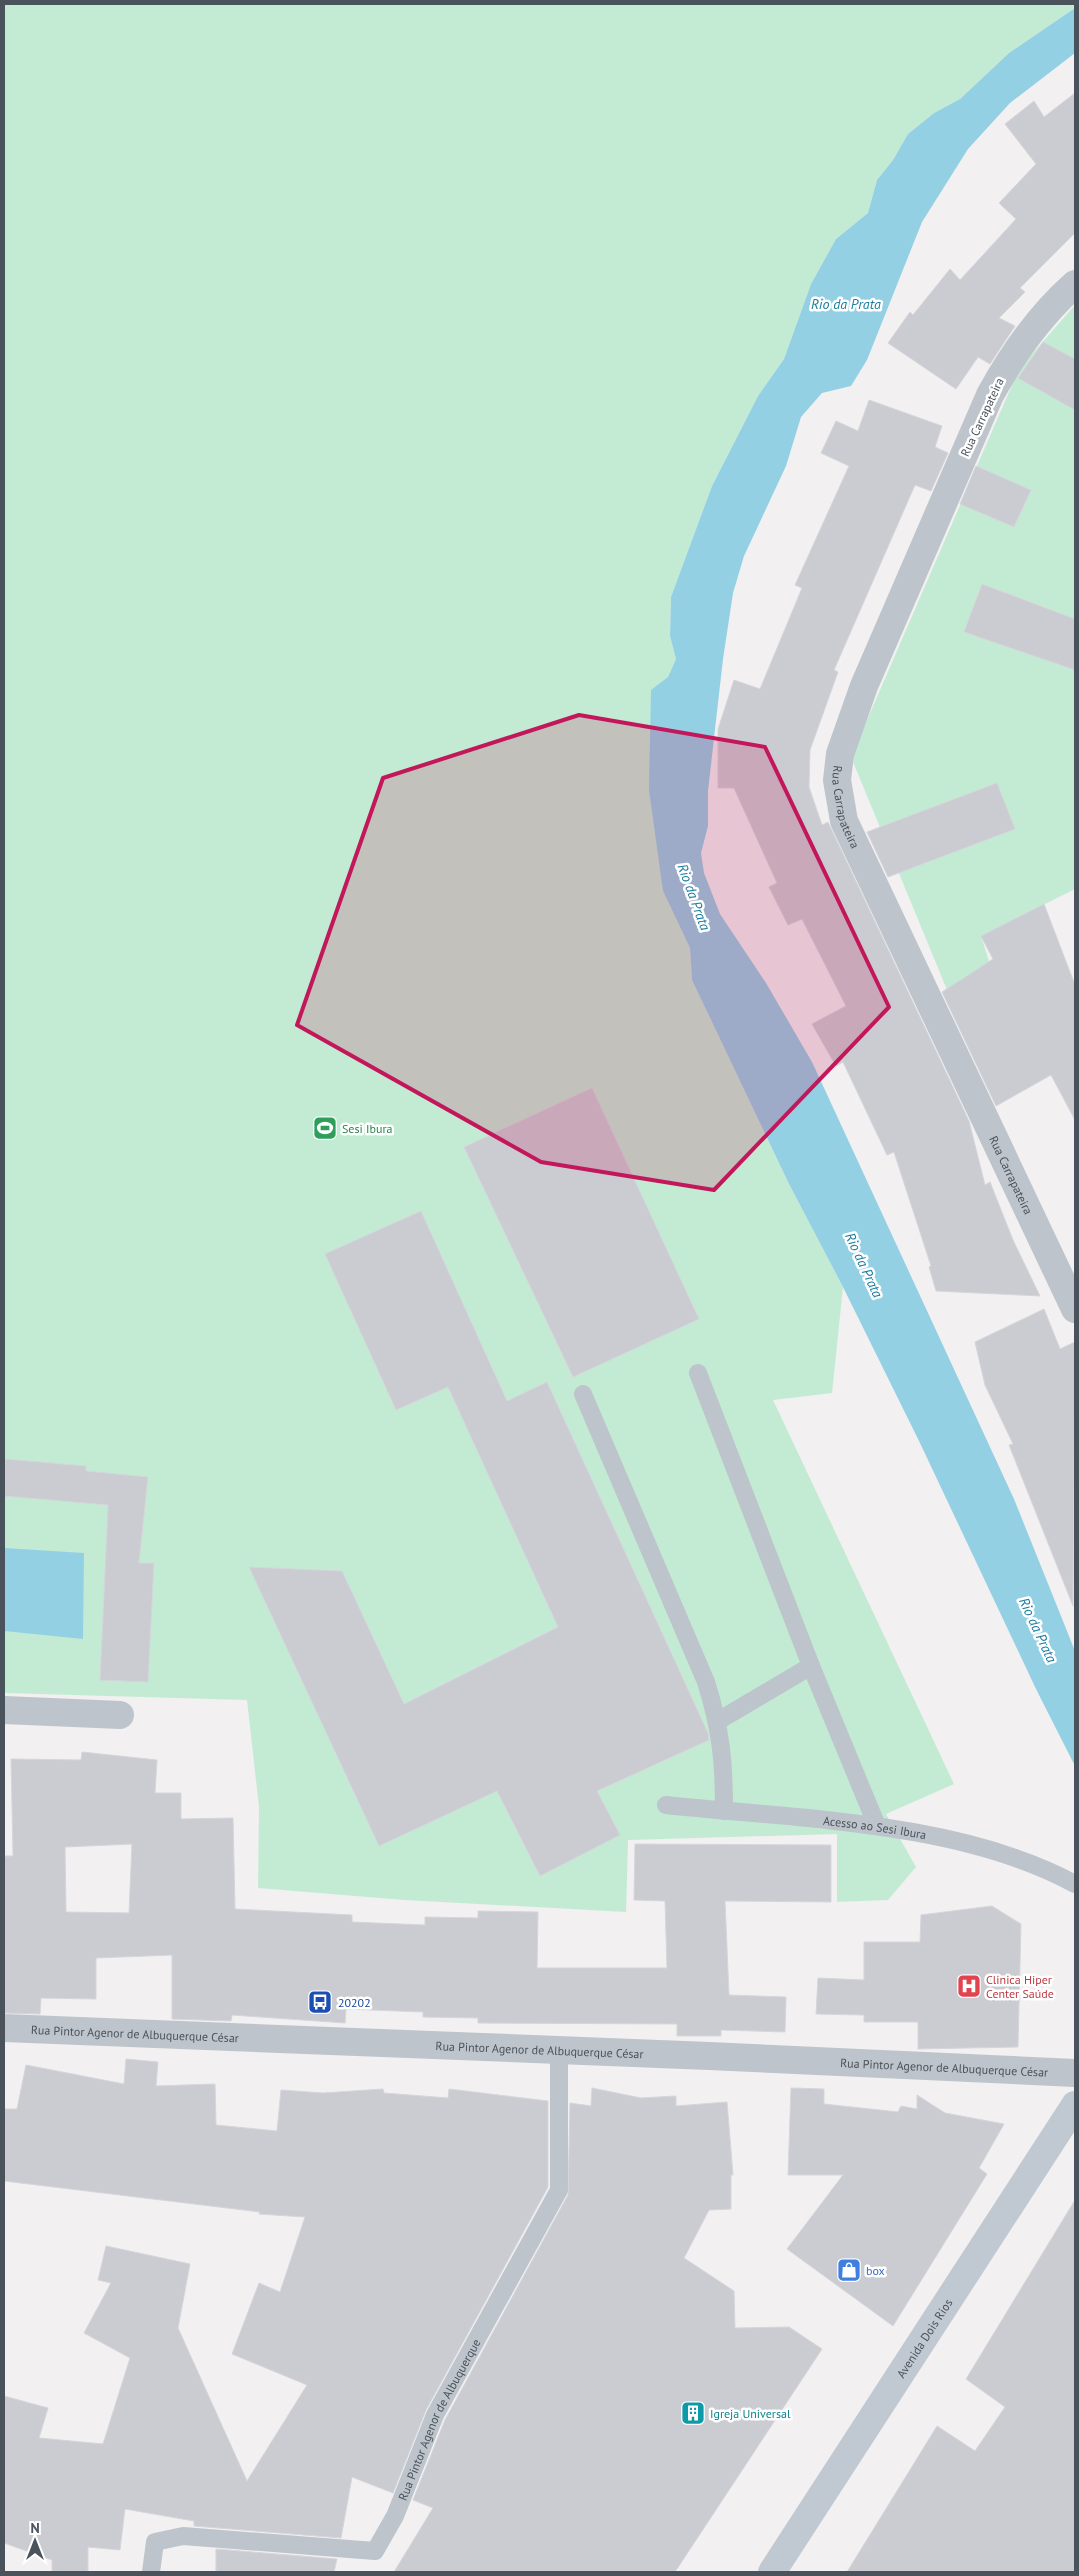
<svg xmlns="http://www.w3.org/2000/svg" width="1079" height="2576" viewBox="0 0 1079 2576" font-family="'PT Sans',sans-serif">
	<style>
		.green { fill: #c3ebd4 }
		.water { fill: #94d0e4 }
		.building { fill: #cbccd2; stroke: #d5d6db; fill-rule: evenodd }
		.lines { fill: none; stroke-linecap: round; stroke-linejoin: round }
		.service { stroke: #bdc4cb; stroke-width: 18 }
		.minor { stroke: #bdc4cb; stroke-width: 28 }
		.tertiary { stroke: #bdc4cb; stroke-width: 28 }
		.secondary { stroke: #c0c8d2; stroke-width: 28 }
		.marked { fill: #c2185b; fill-opacity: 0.2; stroke: #c2185b; stroke-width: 4; stroke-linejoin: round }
		.labels { text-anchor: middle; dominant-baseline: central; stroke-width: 5; stroke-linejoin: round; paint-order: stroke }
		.street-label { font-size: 12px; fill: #4a525c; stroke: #fff }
		.leisure-label { font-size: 12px; fill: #27864d; stroke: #fff; text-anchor: start }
		.health-label { font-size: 12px; fill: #be3a42; stroke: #fff; text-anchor: start }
		.transit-label { font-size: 12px; fill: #164399; stroke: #fff; text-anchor: start }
		.shop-label { font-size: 12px; fill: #366cbe; stroke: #fff; text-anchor: start }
		.culture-label { font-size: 12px; fill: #0d838f; stroke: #fff; text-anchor: start }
		.water-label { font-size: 14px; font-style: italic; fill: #1a7d9e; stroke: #fff }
	</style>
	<rect width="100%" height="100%" fill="#f2f0f0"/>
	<g class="green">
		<polygon points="4,4 1075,4 1075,8 1009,53 960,99 934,113 908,134 893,160 877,180 868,213 836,239 811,284 784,359 758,396 712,486 671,597 670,636 676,659 668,677 663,891 690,948 692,980 789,1184 843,1287 832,1393 773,1400 954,1784 886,1814 916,1867 888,1900 837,1902 837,1834 628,1840 626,1912 404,1900 258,1888 259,1807 247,1700 4,1693"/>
		<polygon points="1075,305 1075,889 981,936 1001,999 957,1014 851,757 1019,369"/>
	</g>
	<g class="water">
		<polygon points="1075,8 1075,53 1010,103 968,149 922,222 867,360 851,386 822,393 801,417 786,466 744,556 733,593 723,659 708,791 708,826 701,853 704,873 720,914 766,983 812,1062 1014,1499 1075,1651 1075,1766 1036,1689 920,1443 843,1287 789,1184 692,980 690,948 663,891 649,790 651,690 668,677 676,659 670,636 671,597 712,486 758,396 784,359 811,284 836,239 868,213 877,180 893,160 908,134 934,113 960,99 1009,53"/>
		<polygon points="4,1548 84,1553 83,1639 4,1631"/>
	</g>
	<g class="building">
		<polygon points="1075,93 1075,233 1020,288 1025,292 999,318 1015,326 990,364 978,357 956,389 888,343 910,312 913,315 950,269 960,280 1016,219 999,203 1036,164 1005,124 1034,101 1044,117"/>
		<polygon points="1043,342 1075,359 1075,410 1018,378"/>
		<polygon points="869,400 942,426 935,447 948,453 931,491 915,485 834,670 838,672 810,750 809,787 822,825 828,822 969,1121 985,1185 990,1182 1013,1240 1040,1296 936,1291 929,1267 931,1266 894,1152 887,1155 843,1062 836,1066 812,1024 846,1006 802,919 788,925 769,887 777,883 734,788 718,788 718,729 734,680 760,689 802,588 795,585 849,466 821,453 836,421 858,431"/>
		<polygon points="976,466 1031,490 1014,527 960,504"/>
		<polygon points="982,584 1075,619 1075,670 964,632"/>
		<polygon points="997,783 1015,829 888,877 867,832"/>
		<polygon points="1044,904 1075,985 1075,1120 1051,1075 996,1106 942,992 993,959 981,936"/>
		<polygon points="592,1088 699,1319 573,1377 464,1147"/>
		<polygon points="421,1211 507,1401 547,1382 708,1733 709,1740 597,1791 620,1835 540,1876 497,1791 379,1846 249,1567 342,1571 404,1704 558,1627 448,1387 396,1410 325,1254"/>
		<polygon points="1044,1309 1060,1349 1075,1342 1073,1606 1009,1445 1013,1444 985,1385 975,1342"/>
		<polygon points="5,1459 86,1466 86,1471 148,1477 139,1563 154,1563 148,1682 100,1680 108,1505 4,1496"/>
		<path d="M82,1752L157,1760L155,1793H181V1819L233,1818L235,1909L352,1915V1922L425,1925V1917L478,1918V1911L538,1912L537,1968H667L665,1901L634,1900L635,1844L831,1845V1902L725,1901L729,1995L786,1997L785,2032L721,2030V2036H677V2024L478,2023V2018L423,2017V2012L346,2009L345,2023L232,2015L231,2021L172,2019V1955L96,1958V1999L41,1998L40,2014L4,2013V1856H13L11,1759L81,1760ZM132,1844L129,1913L66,1912L65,1847Z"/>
		<polygon points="992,1906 1021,1924 1018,2047 918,2049 918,2022 864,2022 864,2015 816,2014 818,1978 864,1980 864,1942 920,1942 921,1915"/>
		<polygon points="126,2059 158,2062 156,2086 215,2084 216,2125 277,2131 281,2090 323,2093 383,2089 384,2093 448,2098 449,2089 548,2101 548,2187 426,2410 393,2493 352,2477 341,2538 194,2526 194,2521 125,2509 120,2550 88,2547 88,2572 52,2572 52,2560 4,2543 4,2396 48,2408 39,2438 103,2444 130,2358 84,2333 111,2283 98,2280 106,2246 190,2264 178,2328 247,2481 307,2385 232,2354 259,2283 280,2292 305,2217 259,2214 260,2212 4,2181 4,2109 17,2109 26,2065 124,2084"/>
		<polygon points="592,2088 641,2098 676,2096 676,2106 727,2102 733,2175 731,2175 731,2209 709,2210 684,2258 734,2291 735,2328 789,2327 822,2349 675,2572 394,2572 433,2508 413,2500 445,2420 568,2195 570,2103 591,2106"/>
		<polygon points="791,2088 824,2089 824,2104 898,2112 901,2106 917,2109 917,2095 945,2113 1004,2124 979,2168 987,2174 893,2326 787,2249 843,2175 788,2175"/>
		<polygon points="1075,2200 1075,2572 847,2572 937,2426 975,2451 1005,2407 966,2379"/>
		<polygon points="216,2549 337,2559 334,2572 216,2572"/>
	</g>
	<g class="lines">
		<g class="service">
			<polyline points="698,1373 811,1666 877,1826"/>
			<path d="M583,1394L706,1682C721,1730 724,1761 724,1811"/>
			<polyline points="718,1721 811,1666"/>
			<path id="s1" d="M666,1805C796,1819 959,1821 1075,1884"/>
			<path id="s2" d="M151,2572L155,2542L183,2536L375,2551L395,2516L435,2415L559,2190V2052"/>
		</g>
		<g class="minor">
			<path id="s3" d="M1075,284C1039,316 1013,353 990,395L864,686L840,754L837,780L844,821L1075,1309"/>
			<polyline points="4,1710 120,1715"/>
		</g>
		<path class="tertiary" id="s4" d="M4,2028L709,2056L1075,2073"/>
		<path class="secondary" id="s5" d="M772,2572L1075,2105"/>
	</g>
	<path class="marked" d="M579,715L765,747L889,1007L714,1190L541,1162L297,1025L383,778Z"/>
	<defs>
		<g id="stadium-square" transform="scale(1.25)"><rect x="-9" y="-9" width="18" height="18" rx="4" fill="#2e9e5b" stroke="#fff"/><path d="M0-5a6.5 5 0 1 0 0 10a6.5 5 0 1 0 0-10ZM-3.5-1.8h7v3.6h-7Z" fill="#fff"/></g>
		<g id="hospital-square" transform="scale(1.25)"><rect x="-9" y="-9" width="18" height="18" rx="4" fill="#e0444e" stroke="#fff"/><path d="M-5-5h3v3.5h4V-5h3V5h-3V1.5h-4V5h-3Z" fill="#fff"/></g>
		<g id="bus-square" transform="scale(1.25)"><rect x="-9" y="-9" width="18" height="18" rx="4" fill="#1a4fb4" stroke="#fff"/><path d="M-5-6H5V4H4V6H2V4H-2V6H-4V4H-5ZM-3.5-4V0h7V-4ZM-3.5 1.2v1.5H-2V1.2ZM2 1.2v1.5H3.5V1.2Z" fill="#fff"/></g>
		<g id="shop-square" transform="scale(1.25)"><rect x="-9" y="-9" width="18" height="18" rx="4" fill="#3f7fe0" stroke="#fff"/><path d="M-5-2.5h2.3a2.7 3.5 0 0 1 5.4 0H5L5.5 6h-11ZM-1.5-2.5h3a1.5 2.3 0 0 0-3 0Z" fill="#fff"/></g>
		<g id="building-square" transform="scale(1.25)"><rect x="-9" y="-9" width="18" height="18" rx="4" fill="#0f9aa8" stroke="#fff"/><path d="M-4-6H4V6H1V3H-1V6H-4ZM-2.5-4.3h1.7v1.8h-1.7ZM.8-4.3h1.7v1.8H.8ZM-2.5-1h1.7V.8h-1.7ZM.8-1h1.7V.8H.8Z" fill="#fff"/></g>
	</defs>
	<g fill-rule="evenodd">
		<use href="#stadium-square" x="325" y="1128"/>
		<use href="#hospital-square" x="969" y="1986"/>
		<use href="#bus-square" x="320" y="2002"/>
		<use href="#shop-square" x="849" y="2270"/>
		<use href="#building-square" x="693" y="2413"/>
	</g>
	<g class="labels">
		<g class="street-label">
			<text transform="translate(982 417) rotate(-65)">Rua Carrapateira</text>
			<text stroke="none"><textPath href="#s3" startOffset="584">Rua Carrapateira</textPath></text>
			<text stroke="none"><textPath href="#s3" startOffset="989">Rua Carrapateira</textPath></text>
			<text stroke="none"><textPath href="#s1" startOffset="210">Acesso ao Sesi Ibura</textPath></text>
			<text stroke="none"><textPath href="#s4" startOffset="131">Rua Pintor Agenor de Albuquerque César</textPath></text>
			<text stroke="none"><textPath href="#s4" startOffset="536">Rua Pintor Agenor de Albuquerque César</textPath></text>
			<text stroke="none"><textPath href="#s4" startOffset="941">Rua Pintor Agenor de Albuquerque César</textPath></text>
			<text stroke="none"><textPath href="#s5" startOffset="279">Avenida Dois Rios</textPath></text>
			<text stroke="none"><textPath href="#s2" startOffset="398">Rua Pintor Agenor de Albuquerque</textPath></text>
		</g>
		<g class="leisure-label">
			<text x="342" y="1128">Sesi Ibura</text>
		</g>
		<g class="health-label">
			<text x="986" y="1979">Clinica Hiper<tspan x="986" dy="14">Center Saúde</tspan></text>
		</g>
		<g class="transit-label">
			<text x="338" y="2002">20202</text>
		</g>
		<g class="shop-label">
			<text x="866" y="2270">box</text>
		</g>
		<g class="culture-label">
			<text x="710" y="2413">Igreja Universal</text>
		</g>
		<g class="water-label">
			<text x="846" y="304">Rio da Prata</text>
			<text transform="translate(694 897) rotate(70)">Rio da Prata</text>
			<text transform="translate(864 1265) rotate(65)">Rio da Prata</text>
			<text transform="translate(1038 1630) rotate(65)">Rio da Prata</text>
		</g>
	</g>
	<rect width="1079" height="2576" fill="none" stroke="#4a525c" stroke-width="10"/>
	<g transform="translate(35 2541)" stroke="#ffffff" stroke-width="4" paint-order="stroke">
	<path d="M0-4L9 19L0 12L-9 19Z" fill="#4a525c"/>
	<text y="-8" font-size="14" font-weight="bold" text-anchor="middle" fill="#4a525c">N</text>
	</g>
</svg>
